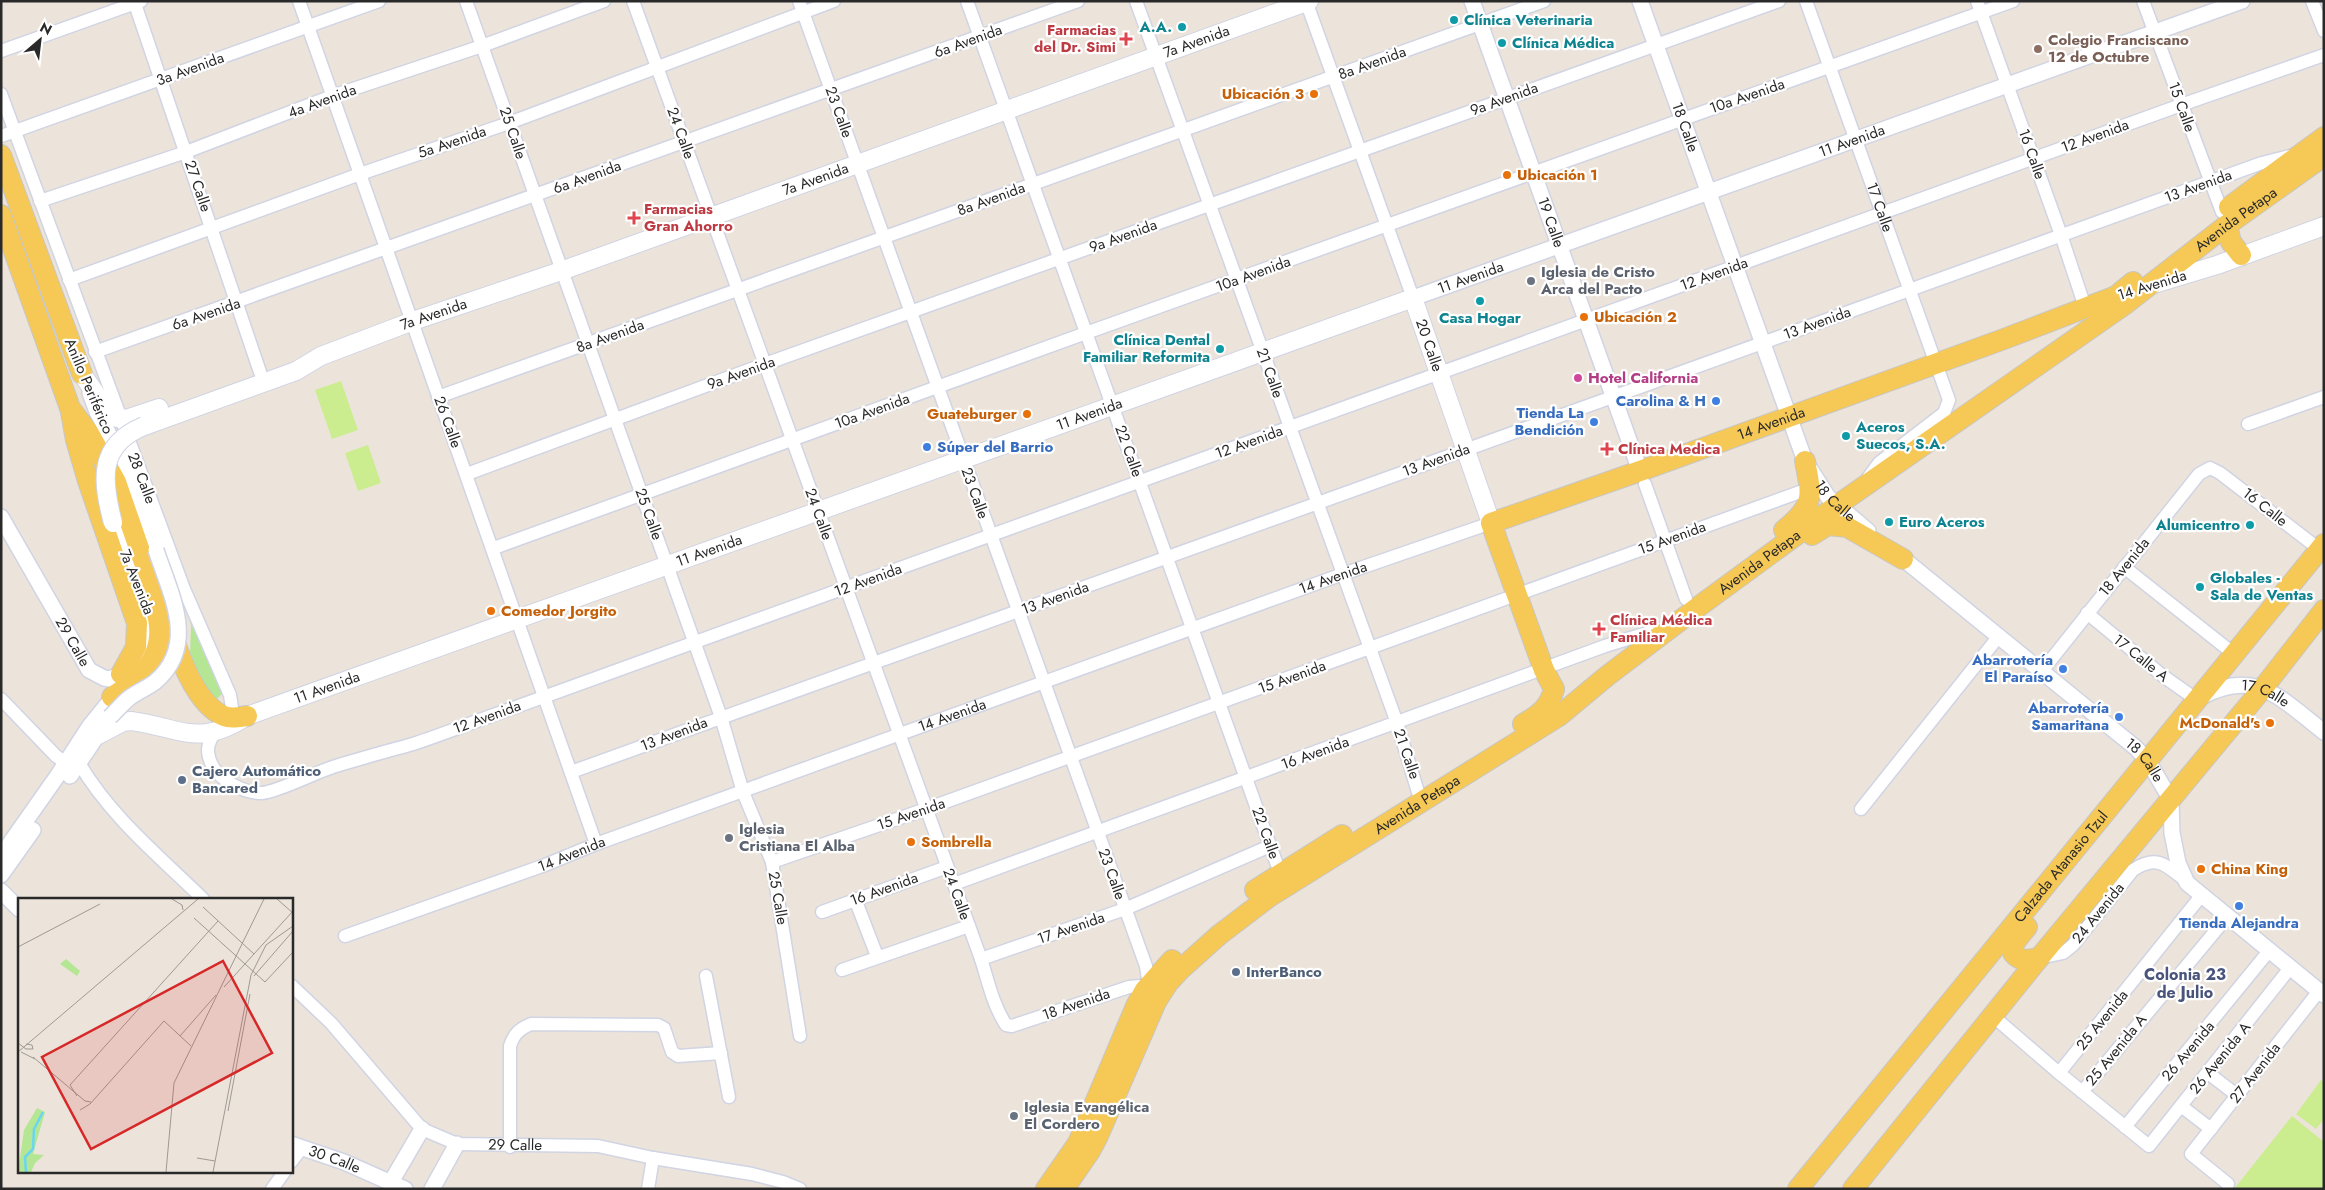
<svg xmlns="http://www.w3.org/2000/svg" width="2325" height="1190" viewBox="0 0 2325 1190" font-family="Jost,sans-serif">
	<style>
		.green { fill: #b4e694 }
		.pitch { fill: #cbed8f }
		.lines { fill: none; stroke-linecap: round; stroke-linejoin: round }
		.minor-casing { stroke: #d0d4e3; stroke-width: 15 }
		.tertiary-casing { stroke: #d0d4e3; stroke-width: 18 }
		.secondary-casing { stroke: #d0d4e3; stroke-width: 20 }
		.primary-casing { stroke: #c7c7c7; stroke-width: 22 }
		.minor { stroke: #fff; stroke-width: 12 }
		.tertiary { stroke: #fff; stroke-width: 15 }
		.secondary { stroke: #fff; stroke-width: 18 }
		.primary { stroke: #f6c856; stroke-width: 20 }
		.tertiary-bridge-casing { stroke: #d0d4e3; stroke-width: 18; stroke-linecap: butt }
		.secondary-bridge-casing { stroke: #d0d4e3; stroke-width: 20; stroke-linecap: butt }
		.tertiary-bridge { stroke: #fff; stroke-width: 15 }
		.secondary-bridge { stroke: #fff; stroke-width: 18 }
		.culture-dot { fill: #0f9aa8; stroke: #fff; stroke-width: 2 }
		.health-dot { fill: #e0444e; stroke: #fff; stroke-width: 2 }
		.education-dot { fill: #8d6e63; stroke: #fff; stroke-width: 2 }
		.food-dot { fill: #e8710a; stroke: #fff; stroke-width: 2 }
		.worship-dot { fill: #6b7280; stroke: #fff; stroke-width: 2 }
		.hotel-dot { fill: #d1479c; stroke: #fff; stroke-width: 2 }
		.shop-dot { fill: #3f7fe0; stroke: #fff; stroke-width: 2 }
		.service-dot { fill: #5c6f8a; stroke: #fff; stroke-width: 2 }
		.labels { text-anchor: middle; dominant-baseline: central; stroke-width: 4.5; stroke-linejoin: round; paint-order: stroke }
		.culture-label { font-size: 15px; font-weight: bold; fill: #0d838f; stroke: #fff; text-anchor: start }
		.health-label { font-size: 15px; font-weight: bold; fill: #be3a42; stroke: #fff; text-anchor: start }
		.education-label { font-size: 15px; font-weight: bold; fill: #785e54; stroke: #fff; text-anchor: start }
		.street-label { font-size: 15px; fill: #292929; stroke: #fff }
		.food-label { font-size: 15px; font-weight: bold; fill: #c56008; stroke: #fff; text-anchor: start }
		.worship-label { font-size: 15px; font-weight: bold; fill: #5b616d; stroke: #fff; text-anchor: start }
		.hotel-label { font-size: 15px; font-weight: bold; fill: #b23c85; stroke: #fff; text-anchor: start }
		.shop-label { font-size: 15px; font-weight: bold; fill: #366cbe; stroke: #fff; text-anchor: end }
		.service-label { font-size: 15px; font-weight: bold; fill: #4e5e75; stroke: #fff; text-anchor: start }
		.neighbourhood-label { font-size: 16px; font-weight: bold; fill: #48547c; stroke: #fff }
		.inset-river { fill: none; stroke: #69d6f3; stroke-width: 2.5 }
		.inset-road { fill: none; stroke: #9e9994; stroke-width: 1 }
		.view { fill: #d62828; fill-opacity: 0.15; stroke: #d62828; stroke-width: 2.5 }
		.inset-edge { fill: none; stroke: #292929; stroke-width: 2.5 }
	</style>
	<rect width="100%" height="100%" fill="#ece4db"/>
	<polygon class="green" points="188,612 217,676 222,694 217,699 209,698 190,656 191,626"/>
	<g class="pitch">
		<polygon points="341,381 358,430 332,439 315,390"/>
		<polygon points="368,445 381,483 358,491 345,453"/>
		<polygon points="2321,1080 2324,1082 2324,1119 2316,1129 2296,1114"/>
		<polygon points="2292,1116 2324,1142 2324,1189 2234,1189"/>
	</g>
	<g class="lines">
		<g class="minor-casing">
			<g id="minor">
				<polyline points="134,1 260,372"/>
				<polyline points="299,1 596,844"/>
				<polyline points="466,1 721,717 743,792 772,862 800,1036"/>
				<path d="M633,1L981,959C988,981 993,1005 1006,1025L1012,1026L1129,987L1140,986L1145,990"/>
				<polyline points="799,1 1146,966 1149,985"/>
				<polyline points="967,1 1280,873"/>
				<polyline points="1136,1 1397,723 1421,802"/>
				<polyline points="1306,1 1413,298"/>
				<path id="s1" d="M1806,1L1949,400L1944,413L1879,463L1868,478"/>
				<polyline points="1977,1 2061,235 2085,307"/>
				<polyline points="2143,1 2222,212"/>
				<polyline points="2312,1 2324,31"/>
				<polyline points="1,51 141,1"/>
				<polyline points="1,94 184,589 230,695 232,708 225,717"/>
				<polyline points="1,136 379,1"/>
				<polyline points="40,201 186,152 332,96 482,46 604,1"/>
				<polyline points="69,280 360,174 509,123 834,1"/>
				<polyline points="95,352 1078,1"/>
				<polyline points="438,397 1544,1"/>
				<polyline points="2248,424 2324,397"/>
				<polyline points="467,474 765,364 1779,1"/>
				<polyline points="1645,484 1686,599"/>
				<polyline points="494,548 1086,333 2013,1"/>
				<polyline points="2124,567 2234,654"/>
				<polyline points="2087,613 2163,676 2197,700"/>
				<polyline points="2042,671 2199,474 2210,468 2220,473 2319,549"/>
				<polyline points="1,699 56,756 66,763"/>
				<path d="M215,732C206,745 206,754 213,767C222,782 245,793 262,793C278,792 318,771 336,766C362,758 388,751 413,744C438,736 463,726 488,717L2181,105L2324,55"/>
				<path d="M79,763C110,816 159,856 203,899"/>
				<polyline points="571,772 2262,163 2294,155"/>
				<polyline points="1861,809 1999,636"/>
				<polyline points="772,862 926,809 1811,488"/>
				<polyline points="954,884 1605,646 1663,628"/>
				<polyline points="855,899 877,956"/>
				<polyline points="822,912 947,867"/>
				<path id="s2" d="M345,936L545,865L596,844L1343,574L1491,523"/>
				<path d="M2039,958L2063,953L2073,945L2133,870C2157,854 2166,865 2186,881"/>
				<polyline points="981,959 1125,909 1270,846"/>
				<polyline points="842,970 969,926"/>
				<polyline points="706,976 729,1097"/>
				<path id="s3" d="M291,985L331,1023L422,1129L457,1144L598,1146L653,1158L752,1174L783,1182L800,1189"/>
				<polyline points="1994,1017 2059,1073 2149,1146 2290,968"/>
				<polyline points="2059,1073 2201,896"/>
				<polyline points="2208,1073 2238,1096"/>
				<polyline points="2082,1092 2227,917"/>
				<polyline points="2181,1106 2211,1129"/>
				<polyline points="2125,1127 2269,951"/>
				<path d="M510,1147V1046C514,1034 519,1029 531,1024L658,1025L664,1028L672,1052L678,1056L721,1053"/>
				<polyline points="291,1162 301,1149"/>
				<polyline points="2228,1184 2191,1154 2319,991"/>
				<polyline points="272,1189 285,1171"/>
				<polyline points="648,1189 653,1158"/>
			</g>
		</g>
		<g class="tertiary-casing">
			<g id="tertiary">
				<path id="s4" d="M1472,1L1640,471"/>
				<path id="s5" d="M1640,1L1805,461L1828,497L1868,531"/>
				<path id="s6" d="M1413,298L2242,1"/>
				<polyline points="90,393 97,412 125,464 156,550"/>
				<path id="s7" d="M1,517L89,670L104,678L110,679C138,670 151,643 144,616"/>
				<path id="s8" d="M1896,553L2136,748L2148,761L2171,800L2172,833L2178,863L2187,883L2324,995"/>
				<polyline points="135,581 143,594 153,628"/>
				<path id="s9" d="M2201,697C2256,667 2281,699 2324,732"/>
				<polyline points="70,776 103,727"/>
				<polyline points="1,856 58,775 89,727 119,690"/>
				<polyline points="1,875 33,830"/>
				<polyline points="1,891 19,909"/>
				<path id="s10" d="M291,1144L344,1162L405,1189"/>
				<polyline points="391,1182 422,1129"/>
				<polyline points="432,1189 457,1144"/>
			</g>
		</g>
		<g class="secondary-casing">
			<g id="secondary">
				<polyline points="2154,284 2217,265 2324,226"/>
				<polyline points="82,374 112,417 126,419 159,408"/>
				<path id="s11" d="M144,426L296,371L321,356L413,321L561,271L1309,1"/>
				<polyline points="113,523 135,581"/>
				<path id="s12" d="M98,735L123,722L131,721C182,728 198,748 247,716L1413,298L1491,523"/>
			</g>
		</g>
		<g class="primary-casing">
			<g id="primary">
				<polyline points="1,155 82,374"/>
				<polyline points="2229,207 2324,137"/>
				<path d="M1,215L70,408L88,432L116,482L157,600L163,608C174,639 191,703 224,716C231,719 239,717 247,716"/>
				<polyline points="2227,225 2231,242 2241,255"/>
				<polyline points="71,412 76,440 88,481 137,623 136,647 121,674"/>
				<path d="M1784,530C1815,505 1812,497 1805,461"/>
				<polyline points="1812,535 1828,525 1847,527 1903,559"/>
				<path id="s13" d="M1554,689L1544,670L1491,523L1640,471L2004,339L2116,296L2133,282"/>
				<path d="M112,697C144,677 167,653 157,614"/>
				<path d="M1523,724C1539,715 1549,708 1554,689"/>
				<polyline points="1255,890 1342,835"/>
				<path d="M2027,927L2014,943L2013,953C2020,962 2028,960 2039,958"/>
				<polyline points="1046,1189 1078,1143 1136,1006 1145,990 1172,960"/>
				<path id="s14" d="M1064,1189L1090,1151L1098,1136L1156,1002L1168,983L1181,969L1219,935L1269,897L1559,716L1607,676L1698,607L1836,506L2124,305L2227,225L2324,156"/>
				<path id="s15" d="M1798,1189L2324,544"/>
				<polyline points="1853,1189 2039,958 2263,688 2324,610"/>
			</g>
		</g>
		<use href="#minor" class="minor"/>
		<use href="#tertiary" class="tertiary"/>
		<use href="#secondary" class="secondary"/>
		<use href="#primary" class="primary"/>
		<g class="tertiary-bridge-casing">
			<path id="tertiary-bridge" d="M110,717C116,711 122,704 129,698C137,692 147,688 155,682C199,645 170,593 156,550"/>
		</g>
		<g class="secondary-bridge-casing">
			<path id="secondary-bridge" d="M113,523C102,481 97,445 144,426"/>
		</g>
		<use href="#tertiary-bridge" class="tertiary-bridge"/>
		<use href="#secondary-bridge" class="secondary-bridge"/>
	</g>
	<g class="culture-dot">
		<circle cx="1454" cy="20" r="5"/>
		<circle cx="1182" cy="27" r="5"/>
		<circle cx="1502" cy="43" r="5"/>
		<circle cx="1480" cy="301" r="5"/>
		<circle cx="1220" cy="349" r="5"/>
		<circle cx="1846" cy="436" r="5"/>
		<circle cx="1889" cy="522" r="5"/>
		<circle cx="2250" cy="525" r="5"/>
		<circle cx="2200" cy="587" r="5"/>
	</g>
	<g class="health-dot">
		<path d="M1123.5 31.5h5v5h5v5h-5v5h-5v-5h-5v-5h5z"/>
		<path d="M631.5 210.5h5v5h5v5h-5v5h-5v-5h-5v-5h5z"/>
		<path d="M1604.5 441.5h5v5h5v5h-5v5h-5v-5h-5v-5h5z"/>
		<path d="M1596.5 621.5h5v5h5v5h-5v5h-5v-5h-5v-5h5z"/>
	</g>
	<circle class="education-dot" cx="2038" cy="49" r="5"/>
	<g class="food-dot">
		<circle cx="1314" cy="94" r="5"/>
		<circle cx="1507" cy="175" r="5"/>
		<circle cx="1584" cy="317" r="5"/>
		<circle cx="1027" cy="414" r="5"/>
		<circle cx="491" cy="611" r="5"/>
		<circle cx="2270" cy="723" r="5"/>
		<circle cx="911" cy="842" r="5"/>
		<circle cx="2201" cy="869" r="5"/>
	</g>
	<g class="worship-dot">
		<circle cx="1531" cy="281" r="5"/>
		<circle cx="729" cy="838" r="5"/>
		<circle cx="1014" cy="1116" r="5"/>
	</g>
	<circle class="hotel-dot" cx="1578" cy="378" r="5"/>
	<g class="shop-dot">
		<circle cx="1716" cy="401" r="5"/>
		<circle cx="1594" cy="422" r="5"/>
		<circle cx="927" cy="447" r="5"/>
		<circle cx="2063" cy="669" r="5"/>
		<circle cx="2119" cy="717" r="5"/>
		<circle cx="2239" cy="906" r="5"/>
	</g>
	<g class="service-dot">
		<circle cx="182" cy="780" r="5"/>
		<circle cx="1236" cy="972" r="5"/>
	</g>
	<g class="labels">
		<g class="culture-label">
			<text x="1464" y="20">Clínica Veterinaria</text>
			<text x="1172" y="27" text-anchor="end">A.A.</text>
			<text x="1512" y="43">Clínica Médica</text>
			<text x="1480" y="318" text-anchor="middle">Casa Hogar</text>
			<text x="1210" y="340" text-anchor="end">Clínica Dental<tspan x="1210" dy="17">Familiar Reformita</tspan></text>
			<text x="1856" y="427">Aceros<tspan x="1856" dy="17">Suecos, S.A.</tspan></text>
			<text x="1899" y="522">Euro Aceros</text>
			<text x="2240" y="525" text-anchor="end">Alumicentro</text>
			<text x="2210" y="578">Globales -<tspan x="2210" dy="17">Sala de Ventas</tspan></text>
		</g>
		<g class="health-label">
			<text x="1116" y="30" text-anchor="end">Farmacias<tspan x="1116" dy="17">del Dr. Simi</tspan></text>
			<text x="644" y="209">Farmacias<tspan x="644" dy="17">Gran Ahorro</tspan></text>
			<text x="1618" y="449">Clínica Medica</text>
			<text x="1610" y="620">Clínica Médica<tspan x="1610" dy="17">Familiar</tspan></text>
		</g>
		<g class="education-label">
			<text x="2048" y="40">Colegio Franciscano<tspan x="2048" dy="17">12 de Octubre</tspan></text>
		</g>
		<g class="street-label">
			<text transform="translate(968 41) rotate(-20)">6a Avenida</text>
			<text stroke="none"><textPath href="#s11" startOffset="1121">7a Avenida</textPath></text>
			<text transform="translate(1372 63) rotate(-20)">8a Avenida</text>
			<text transform="translate(190 69) rotate(-20)">3a Avenida</text>
			<text transform="translate(1747 96) rotate(-19)">10a Avenida</text>
			<text transform="translate(1504 99) rotate(-20)">9a Avenida</text>
			<text transform="translate(322 101) rotate(-20)">4a Avenida</text>
			<text transform="translate(2182 107) rotate(70)">15 Calle</text>
			<text transform="translate(839 112) rotate(70)">23 Calle</text>
			<text stroke="none"><textPath href="#s5" startOffset="134">18 Calle</textPath></text>
			<text transform="translate(513 133) rotate(71)">25 Calle</text>
			<text transform="translate(681 133) rotate(70)">24 Calle</text>
			<text transform="translate(2095 136) rotate(-20)">12 Avenida</text>
			<text stroke="none"><textPath href="#s6" startOffset="466">11 Avenida</textPath></text>
			<text transform="translate(452 142) rotate(-19)">5a Avenida</text>
			<text transform="translate(2032 154) rotate(70)">16 Calle</text>
			<text transform="translate(587 177) rotate(-20)">6a Avenida</text>
			<text stroke="none"><textPath href="#s11" startOffset="716">7a Avenida</textPath></text>
			<text transform="translate(198 186) rotate(71)">27 Calle</text>
			<text transform="translate(2198 186) rotate(-20)">13 Avenida</text>
			<text transform="translate(991 199) rotate(-20)">8a Avenida</text>
			<text stroke="none"><textPath href="#s1" startOffset="219">17 Calle</textPath></text>
			<text stroke="none"><textPath href="#s14" startOffset="1546">Avenida Petapa</textPath></text>
			<text stroke="none"><textPath href="#s4" startOffset="235">19 Calle</textPath></text>
			<text transform="translate(1123 236) rotate(-20)">9a Avenida</text>
			<text transform="translate(1253 274) rotate(-20)">10a Avenida</text>
			<text transform="translate(1714 274) rotate(-20)">12 Avenida</text>
			<text stroke="none"><textPath href="#s6" startOffset="61">11 Avenida</textPath></text>
			<text transform="translate(2152 285) rotate(-17)">14 Avenida</text>
			<text transform="translate(206 314) rotate(-19)">6a Avenida</text>
			<text stroke="none"><textPath href="#s11" startOffset="311">7a Avenida</textPath></text>
			<text transform="translate(1817 323) rotate(-20)">13 Avenida</text>
			<text transform="translate(610 336) rotate(-20)">8a Avenida</text>
			<text stroke="none"><textPath href="#s12" startOffset="1446">20 Calle</textPath></text>
			<text transform="translate(741 373) rotate(-20)">9a Avenida</text>
			<text transform="translate(1270 373) rotate(70)">21 Calle</text>
			<text transform="translate(89 386) rotate(67)">Anillo Periférico</text>
			<text transform="translate(872 411) rotate(-20)">10a Avenida</text>
			<text stroke="none"><textPath href="#s12" startOffset="1052">11 Avenida</textPath></text>
			<text transform="translate(448 422) rotate(70)">26 Calle</text>
			<text stroke="none"><textPath href="#s13" startOffset="475">14 Avenida</textPath></text>
			<text transform="translate(1249 442) rotate(-20)">12 Avenida</text>
			<text transform="translate(1129 451) rotate(70)">22 Calle</text>
			<text transform="translate(1436 460) rotate(-20)">13 Avenida</text>
			<text transform="translate(142 478) rotate(69)">28 Calle</text>
			<text transform="translate(975 493) rotate(70)">23 Calle</text>
			<text stroke="none"><textPath href="#s5" startOffset="539">18 Calle</textPath></text>
			<text transform="translate(2265 507) rotate(38)">16 Calle</text>
			<text transform="translate(649 514) rotate(70)">25 Calle</text>
			<text transform="translate(819 514) rotate(70)">24 Calle</text>
			<text transform="translate(1672 538) rotate(-20)">15 Avenida</text>
			<text stroke="none"><textPath href="#s12" startOffset="648">11 Avenida</textPath></text>
			<text stroke="none"><textPath href="#s14" startOffset="959">Avenida Petapa</textPath></text>
			<text transform="translate(2124 567) rotate(-51)">18 Avenida</text>
			<text stroke="none"><textPath href="#s2" startOffset="1051">14 Avenida</textPath></text>
			<text transform="translate(868 580) rotate(-20)">12 Avenida</text>
			<text transform="translate(137 582) rotate(68)">7a Avenida</text>
			<text transform="translate(1055 598) rotate(-20)">13 Avenida</text>
			<text stroke="none"><textPath href="#s7" startOffset="144">29 Calle</textPath></text>
			<text transform="translate(2141 658) rotate(39)">17 Calle A</text>
			<text transform="translate(1292 677) rotate(-20)">15 Avenida</text>
			<text stroke="none"><textPath href="#s12" startOffset="242">11 Avenida</textPath></text>
			<text stroke="none"><textPath href="#s9" startOffset="68">17 Calle</textPath></text>
			<text stroke="none"><textPath href="#s2" startOffset="646">14 Avenida</textPath></text>
			<text transform="translate(487 717) rotate(-20)">12 Avenida</text>
			<text transform="translate(674 734) rotate(-21)">13 Avenida</text>
			<text transform="translate(1315 753) rotate(-20)">16 Avenida</text>
			<text transform="translate(1407 754) rotate(71)">21 Calle</text>
			<text stroke="none"><textPath href="#s8" startOffset="324">18 Calle</textPath></text>
			<text stroke="none"><textPath href="#s14" startOffset="539">Avenida Petapa</textPath></text>
			<text transform="translate(911 814) rotate(-19)">15 Avenida</text>
			<text transform="translate(1266 833) rotate(70)">22 Calle</text>
			<text stroke="none"><textPath href="#s2" startOffset="241">14 Avenida</textPath></text>
			<text stroke="none"><textPath href="#s15" startOffset="416">Calzada Atanasio Tzul</textPath></text>
			<text transform="translate(1112 874) rotate(70)">23 Calle</text>
			<text transform="translate(884 889) rotate(-20)">16 Avenida</text>
			<text transform="translate(957 894) rotate(70)">24 Calle</text>
			<text transform="translate(778 898) rotate(80)">25 Calle</text>
			<text transform="translate(2098 913) rotate(-51)">24 Avenida</text>
			<text transform="translate(1071 928) rotate(-19)">17 Avenida</text>
			<text transform="translate(1076 1004) rotate(-19)">18 Avenida</text>
			<text transform="translate(2102 1020) rotate(-51)">25 Avenida</text>
			<text transform="translate(2116 1050) rotate(-51)">25 Avenida A</text>
			<text transform="translate(2188 1051) rotate(-50)">26 Avenida</text>
			<text transform="translate(2220 1058) rotate(-51)">26 Avenida A</text>
			<text transform="translate(2255 1073) rotate(-52)">27 Avenida</text>
			<text stroke="none"><textPath href="#s3" startOffset="291">29 Calle</textPath></text>
			<text stroke="none"><textPath href="#s10" startOffset="46">30 Calle</textPath></text>
		</g>
		<g class="food-label">
			<text x="1304" y="94" text-anchor="end">Ubicación 3</text>
			<text x="1517" y="175">Ubicación 1</text>
			<text x="1594" y="317">Ubicación 2</text>
			<text x="1017" y="414" text-anchor="end">Guateburger</text>
			<text x="501" y="611">Comedor Jorgito</text>
			<text x="2260" y="723" text-anchor="end">McDonald's</text>
			<text x="921" y="842">Sombrella</text>
			<text x="2211" y="869">China King</text>
		</g>
		<g class="worship-label">
			<text x="1541" y="272">Iglesia de Cristo<tspan x="1541" dy="17">Arca del Pacto</tspan></text>
			<text x="739" y="829">Iglesia<tspan x="739" dy="17">Cristiana El Alba</tspan></text>
			<text x="1024" y="1107">Iglesia Evangélica<tspan x="1024" dy="17">El Cordero</tspan></text>
		</g>
		<g class="hotel-label">
			<text x="1588" y="378">Hotel California</text>
		</g>
		<g class="shop-label">
			<text x="1706" y="401">Carolina &amp; H</text>
			<text x="1584" y="413">Tienda La<tspan x="1584" dy="17">Bendición</tspan></text>
			<text x="937" y="447" text-anchor="start">Súper del Barrio</text>
			<text x="2053" y="660">Abarrotería<tspan x="2053" dy="17">El Paraíso</tspan></text>
			<text x="2109" y="708">Abarrotería<tspan x="2109" dy="17">Samaritana</tspan></text>
			<text x="2239" y="923" text-anchor="middle">Tienda Alejandra</text>
		</g>
		<g class="service-label">
			<text x="192" y="771">Cajero Automático<tspan x="192" dy="17">Bancared</tspan></text>
			<text x="1246" y="972">InterBanco</text>
		</g>
		<g class="neighbourhood-label">
			<text x="2185" y="974">Colonia 23<tspan x="2185" dy="18">de Julio</tspan></text>
		</g>
	</g>
	<g transform="translate(18 898)">
		<rect width="275" height="275" fill="#ece4db"/>
		<path d="M48,61L62,73L59,78L42,66ZM19,210L27,214L15,256L26,257L17,265L13,274H0L6,232Z" fill="#b4e694"/>
		<path class="inset-river" d="M8,274L7,259L15,251L16,231L25,214"/>
		<path class="inset-road" d="M154,1L164,7L165,12M259,1L275,15M185,9L236,56M176,20L247,84L275,54M0,49L82,6M236,78L275,33M206,89L275,13M162,138L198,97M0,145L8,151H15L14,147L8,146M0,154L180,1M3,154L17,161M15,159L67,203L73,204M59,198L52,187L200,23M62,212L72,206L146,123L173,148M210,213L232,96M179,260L197,263M148,274L156,185L246,1M195,274L233,77L248,47L275,28"/>
		<path class="view" d="M205,63L254,155L73,251L24,159Z"/>
		<rect width="275" height="275" class="inset-edge"/>
	</g>
	<rect width="2325" height="1190" fill="none" stroke="#292929" stroke-width="5"/>
	<g transform="translate(40 40) rotate(28)" stroke="#ffffff" stroke-width="4" paint-order="stroke">
	<path d="M0-4L9 19L0 12L-9 19Z" fill="#292929"/>
	<text y="-8" font-size="14" font-weight="bold" text-anchor="middle" fill="#292929">N</text>
	</g>
</svg>
